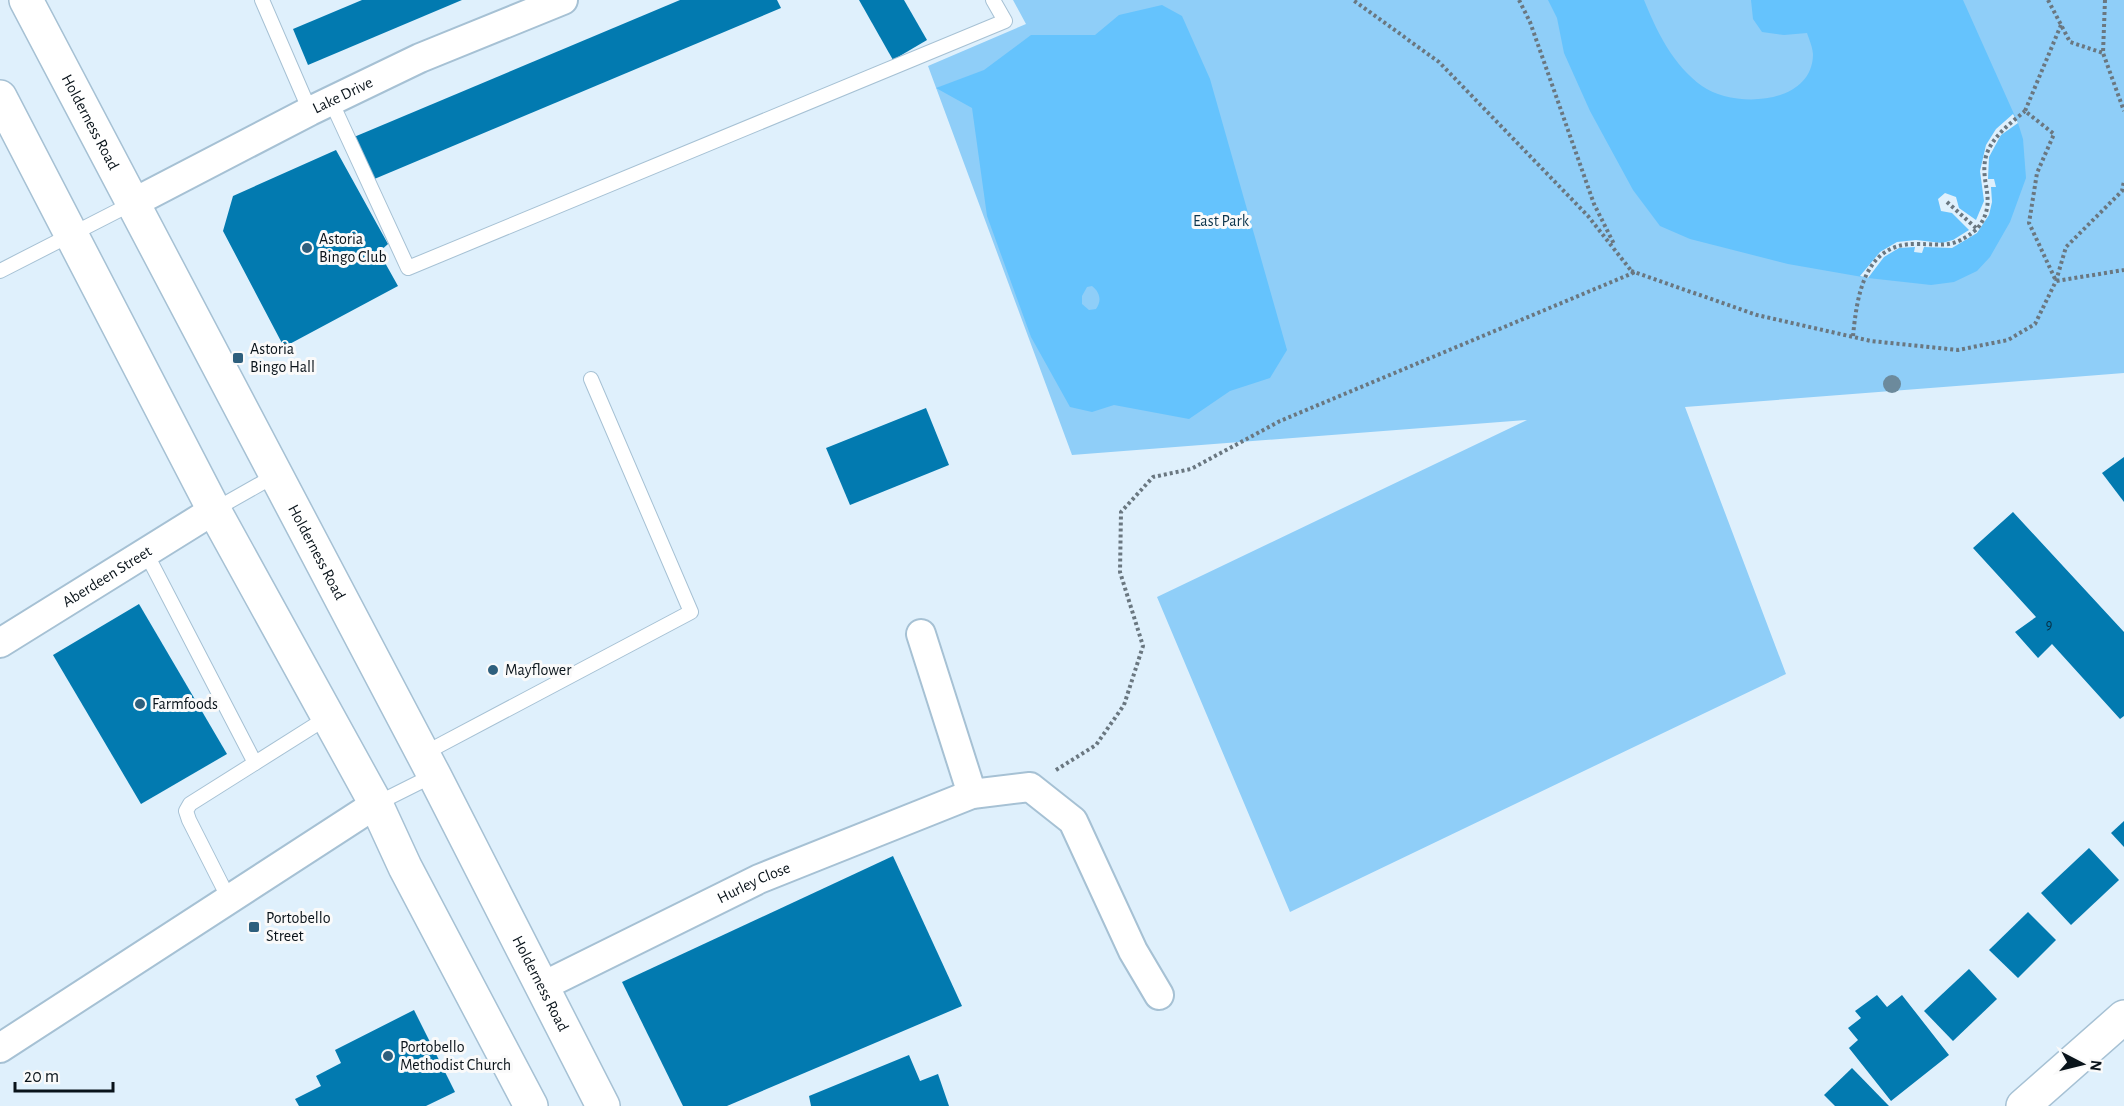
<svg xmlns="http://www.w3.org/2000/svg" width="2124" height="1106" viewBox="0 0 2124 1106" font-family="'Alegreya Sans',sans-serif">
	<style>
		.green { fill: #8fcef8 }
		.water { fill: #65c3fd; fill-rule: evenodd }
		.pier { fill: #dff0fc }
		.building { fill: #027ab0 }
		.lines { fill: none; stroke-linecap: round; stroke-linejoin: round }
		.service-casing { stroke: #a6c1d4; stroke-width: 16 }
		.minor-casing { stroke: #a6c1d4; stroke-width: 32 }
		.tertiary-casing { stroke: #a6c1d4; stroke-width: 36 }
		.trunk-casing { stroke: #a6c1d4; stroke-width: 36 }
		.path { stroke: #6a7780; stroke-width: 4; stroke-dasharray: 3 3; stroke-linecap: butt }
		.service { stroke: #fff; stroke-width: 14 }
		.minor { stroke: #fff; stroke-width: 28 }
		.tertiary { stroke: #fff; stroke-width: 33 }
		.trunk { stroke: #fff; stroke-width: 33 }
		.tree { fill: #6c8a9c }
		.poi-dot { fill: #2e5f7d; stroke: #fafafa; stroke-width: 2 }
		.labels { text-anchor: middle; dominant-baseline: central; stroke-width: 6; stroke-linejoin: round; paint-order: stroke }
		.number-label { font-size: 14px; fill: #072d40 }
		.street-label { font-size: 16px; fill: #09131a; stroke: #fafafa }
		.park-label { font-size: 16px; fill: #0d364e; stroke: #fafafa }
		.poi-label { font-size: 16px; fill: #09131a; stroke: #fafafa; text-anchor: start }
	</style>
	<rect width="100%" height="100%" fill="#dff0fc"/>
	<polygon class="green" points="1013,0 2124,0 2124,373 1685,407 1786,674 1290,912 1157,597 1527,420 1072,455 928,66 1026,24"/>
	<g class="water">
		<path d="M1548,0H1644C1657,32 1673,65 1702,86C1734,109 1812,105 1813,55C1813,48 1809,39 1807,33L1784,35L1762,32L1753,19L1751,0H1963L2018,123L2023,139L2026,178L2010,222L1990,257L1977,271L1954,282L1931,285L1868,278L1788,264L1690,239L1660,226L1633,190L1590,111L1564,53L1557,18Z"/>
		<path d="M1162,5L1182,16L1210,79L1287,350L1270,378L1230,391L1189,419L1114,405L1092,412L1070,407L1031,337L987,216L972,108L936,88L984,70L1031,35H1095L1119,15ZM1092,286C1100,292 1102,301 1096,309L1089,310L1082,304V296L1087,287Z"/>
	</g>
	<polygon class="pier" points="2013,114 2018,123 2001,135 1989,157 1988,179 1994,179 1996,187 1991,187 1992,202 1989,215 1977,233 1952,248 1924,247 1922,253 1914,252 1915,247 1899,248 1884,257 1868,278 1860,276 1880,252 1897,242 1916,240 1942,243 1953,240 1969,230 1952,213 1941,211 1938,199 1945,193 1956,197 1959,208 1976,220 1984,201 1980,171 1986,145 1996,129"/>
	<g class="building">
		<polygon points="362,0 462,0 308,65 293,29"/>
		<polygon points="680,0 777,0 781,8 372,180 354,137"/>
		<polygon points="859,0 904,0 927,40 893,60"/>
		<polygon points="336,150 388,244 379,252 398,286 284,347 223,231 233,196"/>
		<polygon points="926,408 949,465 850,505 826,448"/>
		<polygon points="2124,457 2124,502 2102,473"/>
		<polygon points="2013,512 2124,632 2124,716 2120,719 2052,644 2038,658 2015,632 2036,617 1973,548"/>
		<polygon points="139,604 227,754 141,804 53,655"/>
		<polygon points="2124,821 2124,847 2111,833"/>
		<polygon points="2089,848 2119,880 2071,925 2041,893"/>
		<polygon points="893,856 962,1006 727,1106 683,1106 622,982"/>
		<polygon points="2028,912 2056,940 2018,978 1989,950"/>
		<polygon points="1969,969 1997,999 1953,1041 1924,1011"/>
		<polygon points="1877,995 1887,1007 1902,995 1949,1055 1891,1101 1849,1048 1858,1040 1848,1028 1861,1018 1855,1011"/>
		<polygon points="414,1010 455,1092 426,1106 299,1106 295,1099 321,1086 316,1076 341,1063 335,1050"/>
		<polygon points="909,1055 920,1081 938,1074 949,1106 811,1106 809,1096"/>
		<polygon points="1852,1068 1889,1106 1835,1106 1824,1095"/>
	</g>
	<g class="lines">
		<g class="service-casing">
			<g id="service">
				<polyline points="262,0 310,111"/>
				<polyline points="331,101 408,268 1005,21 993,0"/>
				<polyline points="0,271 131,204"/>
				<polyline points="214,510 276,475"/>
				<polyline points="146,553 255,763"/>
				<polyline points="423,754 691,612 591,379"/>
				<polyline points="376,804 434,775"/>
				<polyline points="229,899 189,820 186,811 190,804 328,717"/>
			</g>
		</g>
		<g class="minor-casing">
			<g id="minor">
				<path id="s1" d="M131,204L310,111L420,58L563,0"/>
				<polyline points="921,634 972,794"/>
				<path id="s2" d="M0,643L214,510"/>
				<path id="s3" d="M541,987L759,879L972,794L1030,787L1073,821L1133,951L1159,995"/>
				<polyline points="0,1048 376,804"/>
			</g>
		</g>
		<g class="tertiary-casing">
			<polyline id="tertiary" points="2023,1106 2124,1017"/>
		</g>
		<g class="trunk-casing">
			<g id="trunk">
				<path id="s4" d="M26,0L434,775L603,1106"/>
				<polyline points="0,97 214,510 376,804 405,867 531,1106"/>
			</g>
		</g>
		<g class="path">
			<polyline points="1519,0 1530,22 1594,204 1614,244"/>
			<polyline points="2048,0 2070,42 2103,53"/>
			<polyline points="2105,0 2103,53 2124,111"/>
			<polyline points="2061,25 2025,111 2054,134 2037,173 2029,223 2056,281 2124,270"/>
			<path d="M1947,202L1977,229C2000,200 1977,182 1987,153C1994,135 2011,123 2025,111"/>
			<polyline points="1631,271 1757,315 1871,341 1958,350 2008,340 2035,324 2056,281 2066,247 2122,191 2124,181"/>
			<path d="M1853,336C1857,296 1864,243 1916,244C1946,244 1952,249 1977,229"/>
			<polyline points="1056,770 1096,745 1124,705 1143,646 1120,572 1121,512 1153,477 1191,469 1280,421 1633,273 1588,216 1439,62 1353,0"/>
		</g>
		<use href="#service" class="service"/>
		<use href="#minor" class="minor"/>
		<use href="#tertiary" class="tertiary"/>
		<use href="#trunk" class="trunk"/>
	</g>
	<circle class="tree" cx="1892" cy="384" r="9"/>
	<g class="poi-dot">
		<circle cx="307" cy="248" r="6"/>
		<rect x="232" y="352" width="12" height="12" rx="3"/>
		<circle cx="493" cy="670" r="6"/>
		<circle cx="140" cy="704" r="6"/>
		<rect x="248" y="921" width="12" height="12" rx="3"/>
		<circle cx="388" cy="1056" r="6"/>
	</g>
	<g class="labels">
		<g class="number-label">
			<text x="2049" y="625">9</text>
		</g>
		<g class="street-label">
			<text stroke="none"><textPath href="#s1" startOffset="238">Lake Drive</textPath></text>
			<text stroke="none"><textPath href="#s4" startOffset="138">Holderness Road</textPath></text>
			<text stroke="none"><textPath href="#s4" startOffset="624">Holderness Road</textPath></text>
			<text stroke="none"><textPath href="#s2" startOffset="126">Aberdeen Street</textPath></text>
			<text stroke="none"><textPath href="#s3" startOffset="237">Hurley Close</textPath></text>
			<text stroke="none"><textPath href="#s4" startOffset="1110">Holderness Road</textPath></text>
		</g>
		<g class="park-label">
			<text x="1221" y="221">East Park</text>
		</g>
		<g class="poi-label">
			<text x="319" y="239">Astoria<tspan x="319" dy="18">Bingo Club</tspan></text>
			<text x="250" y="349">Astoria<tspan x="250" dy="18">Bingo Hall</tspan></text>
			<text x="505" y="670">Mayflower</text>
			<text x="152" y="704">Farmfoods</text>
			<text x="266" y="918">Portobello<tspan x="266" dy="18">Street</tspan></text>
			<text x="400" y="1047">Portobello<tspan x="400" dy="18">Methodist Church</tspan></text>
		</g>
	</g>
	<g transform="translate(2082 1064) rotate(97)" stroke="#fafafa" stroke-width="4.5" paint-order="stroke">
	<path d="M0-4.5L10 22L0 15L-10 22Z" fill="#09131a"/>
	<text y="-9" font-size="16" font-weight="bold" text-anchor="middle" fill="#09131a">N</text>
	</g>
	<path d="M15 1082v9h98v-9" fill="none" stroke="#09131a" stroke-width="3"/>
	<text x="24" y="1082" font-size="18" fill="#09131a" stroke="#fafafa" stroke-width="4.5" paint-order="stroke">20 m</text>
</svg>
